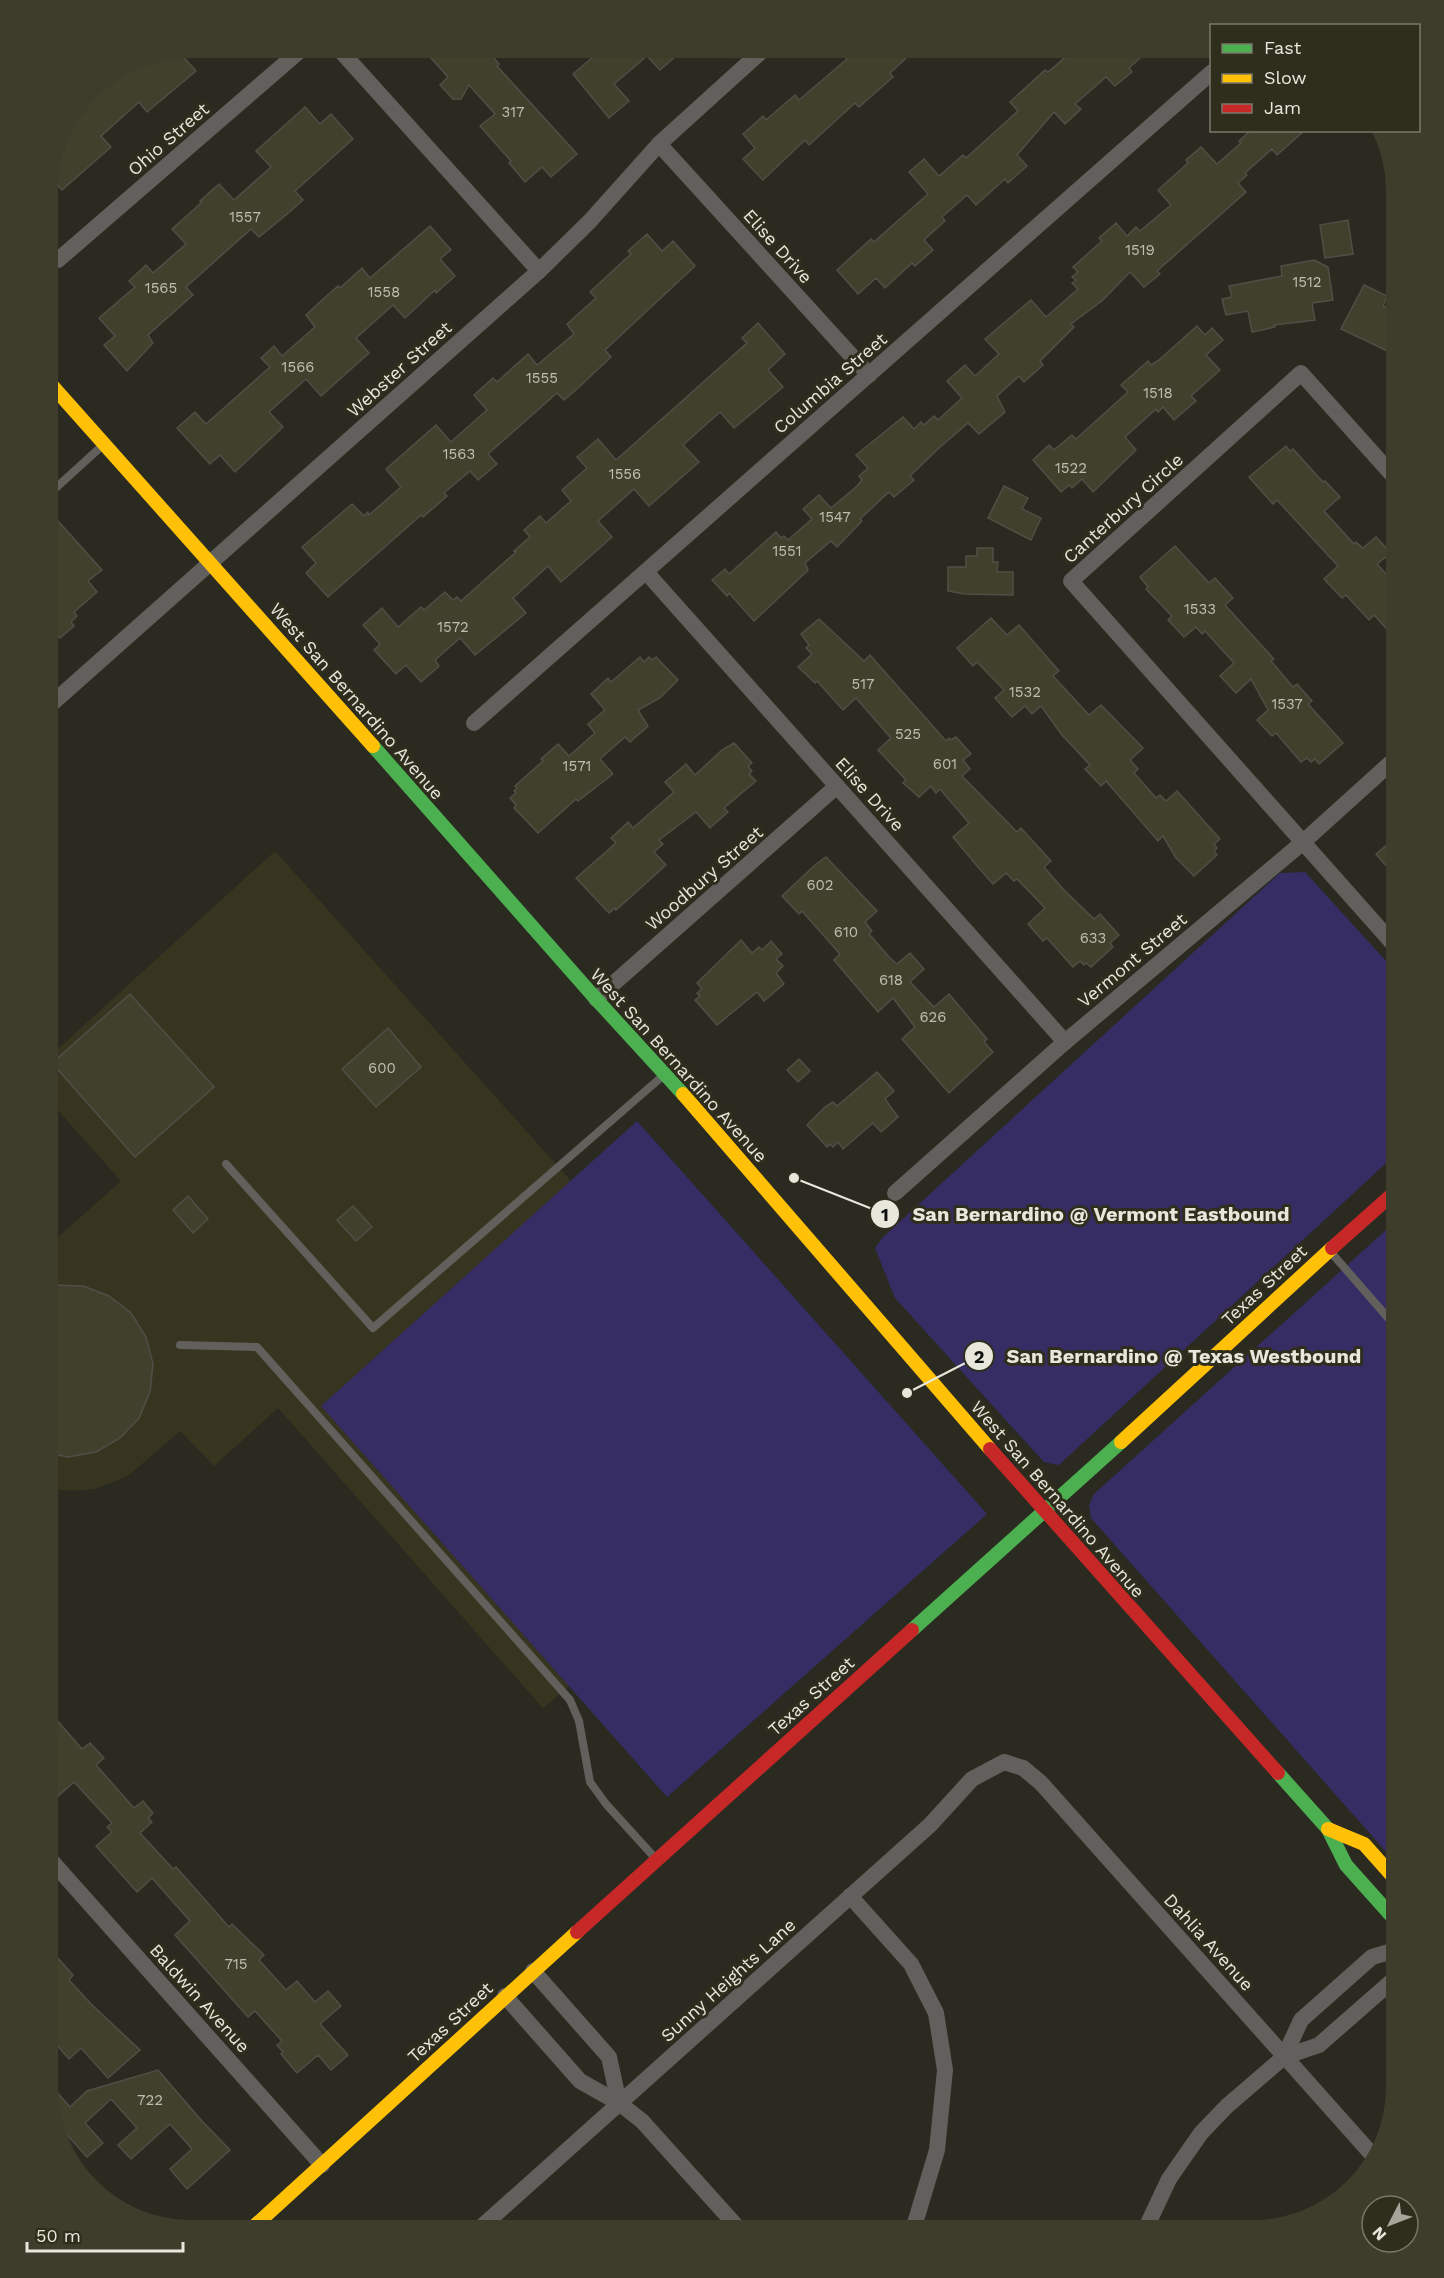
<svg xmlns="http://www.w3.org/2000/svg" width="1444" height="2278" viewBox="0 0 1444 2278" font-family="'Work Sans',sans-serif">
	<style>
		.built { fill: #37351f }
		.green { fill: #352d64 }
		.building { fill: #41402d; stroke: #4f4f47; stroke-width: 1.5 }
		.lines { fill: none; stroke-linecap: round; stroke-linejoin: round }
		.lane { stroke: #61605c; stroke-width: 8 }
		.street { stroke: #61605c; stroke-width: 16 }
		.fast { stroke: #4caf50; stroke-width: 14 }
		.slow { stroke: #ffc107; stroke-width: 14 }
		.jam { stroke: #c62828; stroke-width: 14 }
		.labels { text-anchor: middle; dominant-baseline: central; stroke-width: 6; stroke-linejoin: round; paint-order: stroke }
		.number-label { font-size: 15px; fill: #bebdb0 }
		.street-label { font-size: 18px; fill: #e8e7dc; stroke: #2f2e1d }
		.leader { fill: none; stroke: #e8e7dc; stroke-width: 2 }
		.callout-dot { fill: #e8e7dc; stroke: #2f2e1d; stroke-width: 2 }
		.mark-label { font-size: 18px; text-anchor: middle; font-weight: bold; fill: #111 }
		.callout-label { font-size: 20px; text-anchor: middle; font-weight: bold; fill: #e8e7dc; stroke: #2f2e1d; stroke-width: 6; stroke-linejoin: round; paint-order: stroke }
	</style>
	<rect width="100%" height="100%" fill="#2b2a21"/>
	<polygon class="built" points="275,851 571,1181 321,1406 569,1686 543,1708 278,1408 214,1466 180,1431 129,1475 111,1483 94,1489 73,1491 48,1489 48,1246 121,1181 48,1099 48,1058"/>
	<g class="green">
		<polygon points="1305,872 1396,972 1396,1154 1059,1465 1044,1462 895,1298 875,1248 882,1238 1280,873"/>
		<polygon points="637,1121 987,1514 667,1797 321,1406"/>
		<polygon points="1396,1221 1396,1863 1091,1518 1089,1505 1094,1494"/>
	</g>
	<g class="building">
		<polygon points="422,48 485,48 499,64 497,66 577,154 551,177 542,167 525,182 509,163 511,161 480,126 495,114 469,85 461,99 453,99 440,85 448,77"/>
		<polygon points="585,48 685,48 660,70 647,56 614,84 629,101 609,118 573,74 593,57"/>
		<polygon points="837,48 917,48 890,73 893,77 859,107 855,103 809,145 805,140 763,180 743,159 755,148 743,134 763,116 766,120 795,95 799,100 847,59"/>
		<polygon points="1076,48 1151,48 1129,68 1132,72 1115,86 1106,77 1075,104 1081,109 1065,124 1054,112 1017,155 1027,166 1008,183 1005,179 976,205 967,195 942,217 945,221 924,240 933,250 915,266 912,263 885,288 876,278 858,294 837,270 871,239 874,242 928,194 909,172 924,159 939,176 963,155 966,158 1018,111 1010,102 1045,70 1048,72"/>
		<polygon points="178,51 196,71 147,112 139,102 101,136 111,147 62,190 50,176 59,137 87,94 136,59"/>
		<polygon points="305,107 320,124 331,114 353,139 295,191 303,200 286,215 259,237 251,229 186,287 193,295 148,335 153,343 127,371 104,345 115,336 99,318 135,287 129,281 146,265 153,273 186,244 172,229 202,202 200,201 219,184 234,200 271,167 256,151"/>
		<polygon points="1251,130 1305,130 1277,155 1272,149 1245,173 1247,175 1238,183 1246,192 1157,271 1160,274 1144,287 1130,272 1103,300 1071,324 1074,327 1040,361 1043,365 1024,382 1019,376 997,396 1005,412 979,434 968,423 939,448 910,476 914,480 894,497 889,492 860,519 862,521 837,547 831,541 805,563 808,570 754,621 729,593 727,596 712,580 725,569 729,574 776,532 781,538 784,536 788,540 812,519 803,509 819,495 831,508 856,487 862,480 859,476 868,468 856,455 903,417 914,429 921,422 924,425 934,416 938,420 962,398 947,381 965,365 975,376 999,354 985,339 1031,300 1046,317 1078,289 1072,283 1076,280 1072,277 1078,272 1073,267 1102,241 1099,238 1116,223 1127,236 1136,227 1140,231 1171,205 1158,190 1188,163 1186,160 1201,147 1217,164 1241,143 1239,141"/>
		<polygon points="1348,220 1353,254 1325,258 1320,225"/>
		<polygon points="430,226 451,250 440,259 455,276 436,293 435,290 405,318 393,305 356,338 369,353 321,396 306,379 269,412 283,427 235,472 220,455 210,464 177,428 195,412 206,424 270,367 261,358 274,346 282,356 315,327 306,315 322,300 338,286 340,288 362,268 370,278"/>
		<polygon points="647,234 662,251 673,241 695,266 605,350 611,357 577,389 564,400 557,393 488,454 497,464 478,480 470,471 444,493 447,496 423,517 421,515 328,597 306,573 316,563 302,547 352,504 364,516 368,512 369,515 401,487 386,469 436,425 451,442 487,410 474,395 493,378 497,382 528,354 537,365 574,334 567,324 596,298 590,292 631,254 628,251"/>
		<polygon points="1314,260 1328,267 1333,300 1312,303 1315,320 1274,325 1275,327 1252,332 1248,311 1226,315 1222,299 1232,297 1229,286 1282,276 1281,266"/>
		<polygon points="1364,285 1387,296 1383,306 1396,312 1396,355 1341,329"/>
		<polygon points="758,323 785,354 768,370 783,387 734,428 720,412 683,445 699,462 649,506 634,489 598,521 612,537 561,582 548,566 513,598 526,613 475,655 460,638 435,660 439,666 421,682 406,665 396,674 374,650 380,644 363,625 382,608 398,627 421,607 424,610 445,592 453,600 457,597 461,601 516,552 514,551 530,537 524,530 540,516 546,523 571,501 562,490 587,468 577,457 598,439 616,460 747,343 742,338"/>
		<polygon points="1197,326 1205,335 1212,328 1223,340 1206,355 1220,370 1191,396 1196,401 1174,420 1163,407 1158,412 1156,409 1125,437 1136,450 1093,492 1082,479 1072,488 1069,485 1061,492 1033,460 1049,445 1054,450 1072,435 1076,439 1128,392 1121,385 1148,361 1151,365 1159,360"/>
		<polygon points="1286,446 1290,451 1293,449 1323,482 1325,481 1340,497 1324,511 1354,544 1356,542 1363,548 1376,537 1391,553 1377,564 1396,585 1396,639 1374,615 1369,620 1346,595 1342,598 1324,579 1338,566 1277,500 1273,504 1249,477"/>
		<polygon points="1004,486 1028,498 1022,509 1041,518 1031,540 988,518"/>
		<polygon points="58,521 102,570 88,581 97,592 74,612 77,616 71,622 74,626 60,638 57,635 48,643 48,530"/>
		<polygon points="1175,546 1209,583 1215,578 1233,598 1225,605 1274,659 1271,661 1293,687 1297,684 1312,701 1308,704 1343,743 1319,764 1315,759 1311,762 1307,758 1301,762 1276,733 1272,736 1257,720 1268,710 1251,679 1236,693 1220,676 1234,663 1205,631 1202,634 1196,627 1184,637 1168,620 1172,616 1146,589 1148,587 1140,577"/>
		<polygon points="977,548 993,548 993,562 998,562 997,572 1013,572 1013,595 964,594 948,591 948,567 966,567 966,556 977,556"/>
		<polygon points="991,618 1007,635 1019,625 1059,671 1053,676 1089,715 1101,705 1143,748 1130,760 1138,769 1134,773 1156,798 1160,795 1166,801 1177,791 1220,839 1214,844 1217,848 1214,851 1217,855 1194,876 1176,858 1163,836 1158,841 1106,781 1101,786 1085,769 1090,765 1062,735 1041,706 1032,714 1025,706 1012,717 995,698 1004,690 977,662 973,666 957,648"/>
		<polygon points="819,619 864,661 870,655 946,741 949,738 951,740 956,737 971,754 963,760 970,769 962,776 1017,832 1021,828 1051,861 1044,867 1063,889 1094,919 1100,914 1119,935 1110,943 1113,947 1091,967 1086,963 1084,965 1080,961 1073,967 1047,938 1043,941 1028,924 1045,908 1017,879 1014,881 1006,873 993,884 978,867 953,837 969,823 940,789 936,793 931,786 919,797 903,783 906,780 878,750 891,738 856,698 843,710 817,681 815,683 798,667 812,654 806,648 809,645 801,634"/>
		<polygon points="640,657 644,662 649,657 652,660 656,657 678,680 660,698 638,710 648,726 630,742 625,737 600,759 613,774 578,801 576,799 538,833 514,808 516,805 510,798 516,793 514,791 517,788 515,786 543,761 541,759 558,744 569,756 595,733 588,724 605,710 591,694 608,678 611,682"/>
		<polygon points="734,743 752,763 748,766 752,771 749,774 756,781 724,808 728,812 710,828 696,812 659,840 663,844 654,852 666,865 616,910 615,908 609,913 576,878 616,843 611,838 628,822 633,828 674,792 665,782 686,764 695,775 722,750"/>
		<polygon points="1396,837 1396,877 1376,854"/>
		<polygon points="826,857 877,911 865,922 872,931 869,934 890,958 897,964 910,953 924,969 910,982 934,1007 949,994 987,1039 984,1042 993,1052 949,1093 902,1039 915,1027 893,998 878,1012 834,960 840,954 802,911 799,914 782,896 815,865"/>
		<polygon points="741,940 752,953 759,947 762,950 771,941 782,954 776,959 783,966 776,973 784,984 764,1001 757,992 717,1025 695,1000 700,996 697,993 702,989 697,983"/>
		<polygon points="130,994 214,1087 135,1157 52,1063"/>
		<polygon points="388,1028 421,1067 376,1107 342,1069"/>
		<polygon points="799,1059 810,1071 798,1082 787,1070"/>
		<polygon points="877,1072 894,1091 885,1099 898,1117 881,1132 873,1123 843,1149 838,1142 833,1147 830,1144 827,1147 807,1125 825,1107 833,1102 837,1106"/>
		<polygon points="188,1196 208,1219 193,1233 173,1210"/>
		<polygon points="353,1206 372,1227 356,1241 337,1220"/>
		<polygon points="55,1285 83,1286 109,1296 131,1313 146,1337 153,1364 150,1392 139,1418 120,1438 96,1452 68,1457 48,1453 48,1288"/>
		<polygon points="48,1710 82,1749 90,1743 104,1758 96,1765 134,1808 143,1801 153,1813 148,1818 152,1822 140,1833 173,1869 176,1867 229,1927 232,1924 264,1955 259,1960 286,1990 297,1981 315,2002 328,1991 341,2006 320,2024 348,2055 331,2070 318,2055 297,2073 281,2054 283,2052 277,2045 282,2041 255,2011 248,2017 175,1935 190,1921 152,1878 137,1892 96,1846 112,1832 107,1827 112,1823 74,1782 48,1805"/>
		<polygon points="48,1947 73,1975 69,1980 91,2004 140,2050 108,2078 81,2048 69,2059 48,2035"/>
		<polygon points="158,2070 201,2120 230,2150 187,2189 170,2169 192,2149 170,2124 131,2159 118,2145 137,2128 111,2099 85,2123 103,2143 87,2157 57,2124 48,2087 48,2082 70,2107 87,2091"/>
	</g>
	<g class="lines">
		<g class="lane">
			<polyline points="48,495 103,445"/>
			<polyline points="226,1164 373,1328 665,1074"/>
			<polyline points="1329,1250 1396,1327"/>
			<polyline points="180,1345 257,1347 570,1700 579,1721 590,1782 606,1804 656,1859"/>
		</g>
		<g class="street">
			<polyline points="338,48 539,271"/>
			<polyline points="659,144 869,375"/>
			<polyline points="58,260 303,48"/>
			<polyline points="646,572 1065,1042"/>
			<polyline points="48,707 539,271 590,221 659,144 765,48"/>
			<polyline points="474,723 1212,72"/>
			<polyline points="1396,947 1071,581 1301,373 1396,479"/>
			<polyline points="596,999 837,786"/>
			<polyline points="895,1193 1065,1042 1302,843 1396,758"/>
			<polyline points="48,1857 322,2165"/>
			<polyline points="850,1896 911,1964 936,2013 945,2070 937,2150 913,2230"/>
			<polyline points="533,1971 609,2057 619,2103"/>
			<polyline points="505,1996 580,2081 619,2103 642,2121 740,2230"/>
			<polyline points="1284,2057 1301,2020 1372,1957 1396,1950"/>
			<polyline points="478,2230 930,1825 972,1779 1004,1762 1023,1768 1041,1783 1376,2159"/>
			<polyline points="1145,2230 1169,2179 1201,2133 1227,2106 1284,2057 1319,2045 1392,1981 1396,1975"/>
		</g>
		<g class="fast">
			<polyline points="373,746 596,999 683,1094"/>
			<polyline points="912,1630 1121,1442"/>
			<polyline points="1278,1773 1328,1829 1346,1865 1396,1921"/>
		</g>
		<g class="slow">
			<polyline points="48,381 373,746"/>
			<polyline points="683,1094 990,1449"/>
			<polyline points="1121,1442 1332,1248"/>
			<polyline points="1328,1829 1364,1844 1396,1880"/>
			<polyline points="250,2230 577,1932"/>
		</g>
		<g class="jam">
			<polyline points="1332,1248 1396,1191"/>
			<polyline points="990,1449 1278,1773"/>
			<polyline points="577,1932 912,1630"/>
		</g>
	</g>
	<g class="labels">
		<g class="number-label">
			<text x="513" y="112">317</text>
			<text x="245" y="217">1557</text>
			<text x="1140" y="250">1519</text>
			<text x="1307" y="282">1512</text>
			<text x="161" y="288">1565</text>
			<text x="384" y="292">1558</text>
			<text x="298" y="367">1566</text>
			<text x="542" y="378">1555</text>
			<text x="1158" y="393">1518</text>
			<text x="459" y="454">1563</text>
			<text x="1071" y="468">1522</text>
			<text x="625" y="474">1556</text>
			<text x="835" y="517">1547</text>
			<text x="787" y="551">1551</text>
			<text x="1200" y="609">1533</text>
			<text x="453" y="627">1572</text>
			<text x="863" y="684">517</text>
			<text x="1025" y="692">1532</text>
			<text x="1287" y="704">1537</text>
			<text x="908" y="734">525</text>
			<text x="945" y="764">601</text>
			<text x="577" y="766">1571</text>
			<text x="820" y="885">602</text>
			<text x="846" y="932">610</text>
			<text x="1093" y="938">633</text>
			<text x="891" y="980">618</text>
			<text x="933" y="1017">626</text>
			<text x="382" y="1068">600</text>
			<text x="236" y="1964">715</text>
			<text x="150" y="2100">722</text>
		</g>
		<g class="street-label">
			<text transform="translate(168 139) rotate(-41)">Ohio Street</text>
			<text transform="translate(778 246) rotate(48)">Elise Drive</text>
			<text transform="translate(399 369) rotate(-42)">Webster Street</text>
			<text transform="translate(830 383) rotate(-41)">Columbia Street</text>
			<text transform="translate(1123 508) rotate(-42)">Canterbury Circle</text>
			<text transform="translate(357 701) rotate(49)">West San Bernardino Avenue</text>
			<text transform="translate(870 794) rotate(48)">Elise Drive</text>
			<text transform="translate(704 878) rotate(-41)">Woodbury Street</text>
			<text transform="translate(1132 960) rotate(-40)">Vermont Street</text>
			<text transform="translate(679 1065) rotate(48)">West San Bernardino Avenue</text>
			<text transform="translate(1264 1285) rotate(-43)">Texas Street</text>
			<text transform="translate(1058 1499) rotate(49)">West San Bernardino Avenue</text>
			<text transform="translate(811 1696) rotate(-42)">Texas Street</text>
			<text transform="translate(1209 1942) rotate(48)">Dahlia Avenue</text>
			<text transform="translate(728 1980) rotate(-42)">Sunny Heights Lane</text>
			<text transform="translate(200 1998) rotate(48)">Baldwin Avenue</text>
			<text transform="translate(450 2022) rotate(-43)">Texas Street</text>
		</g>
	</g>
	<path d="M0 0H1444V2278H0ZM191 58H1253A133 133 0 0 1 1386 191V2087A133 133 0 0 1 1253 2220H191A133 133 0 0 1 58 2087V191A133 133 0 0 1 191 58Z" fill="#3e3d2c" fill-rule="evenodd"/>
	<path class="leader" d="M794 1178L885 1214M907 1393L979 1356"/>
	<g class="callout-dot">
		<circle cx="794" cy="1178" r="6"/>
		<circle cx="907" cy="1393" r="6"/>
		<circle cx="885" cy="1214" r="15"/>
		<circle cx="979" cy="1356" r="15"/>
	</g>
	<g class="mark-label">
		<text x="885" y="1221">1</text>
		<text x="979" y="1363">2</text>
	</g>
	<g class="callout-label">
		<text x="1101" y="1221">San Bernardino @ Vermont Eastbound</text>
		<text x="1184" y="1363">San Bernardino @ Texas Westbound</text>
	</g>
	<rect x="1210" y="24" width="210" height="108" fill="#2f2e1d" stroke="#797869" stroke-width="1.5"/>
	<rect x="1222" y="44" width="30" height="9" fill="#4caf50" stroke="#797869" stroke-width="1.5"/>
	<text x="1264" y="54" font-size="18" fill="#e8e7dc">Fast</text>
	<rect x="1222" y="74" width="30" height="9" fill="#ffc107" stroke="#797869" stroke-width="1.5"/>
	<text x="1264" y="84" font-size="18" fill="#e8e7dc">Slow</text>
	<rect x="1222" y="104" width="30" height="9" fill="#c62828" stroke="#797869" stroke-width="1.5"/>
	<text x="1264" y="114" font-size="18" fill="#e8e7dc">Jam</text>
	<g transform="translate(1390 2224) rotate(228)"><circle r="28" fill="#2f2e1d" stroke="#797869" stroke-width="1.5"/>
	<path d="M0-4.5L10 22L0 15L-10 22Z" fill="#a6a59b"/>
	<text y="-9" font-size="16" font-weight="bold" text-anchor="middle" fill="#e8e7dc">N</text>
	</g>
	<path d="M27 2242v9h156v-9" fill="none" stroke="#e8e7dc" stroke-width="3"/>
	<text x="36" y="2242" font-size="18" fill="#e8e7dc" stroke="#2f2e1d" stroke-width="4.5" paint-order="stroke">50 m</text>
</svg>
